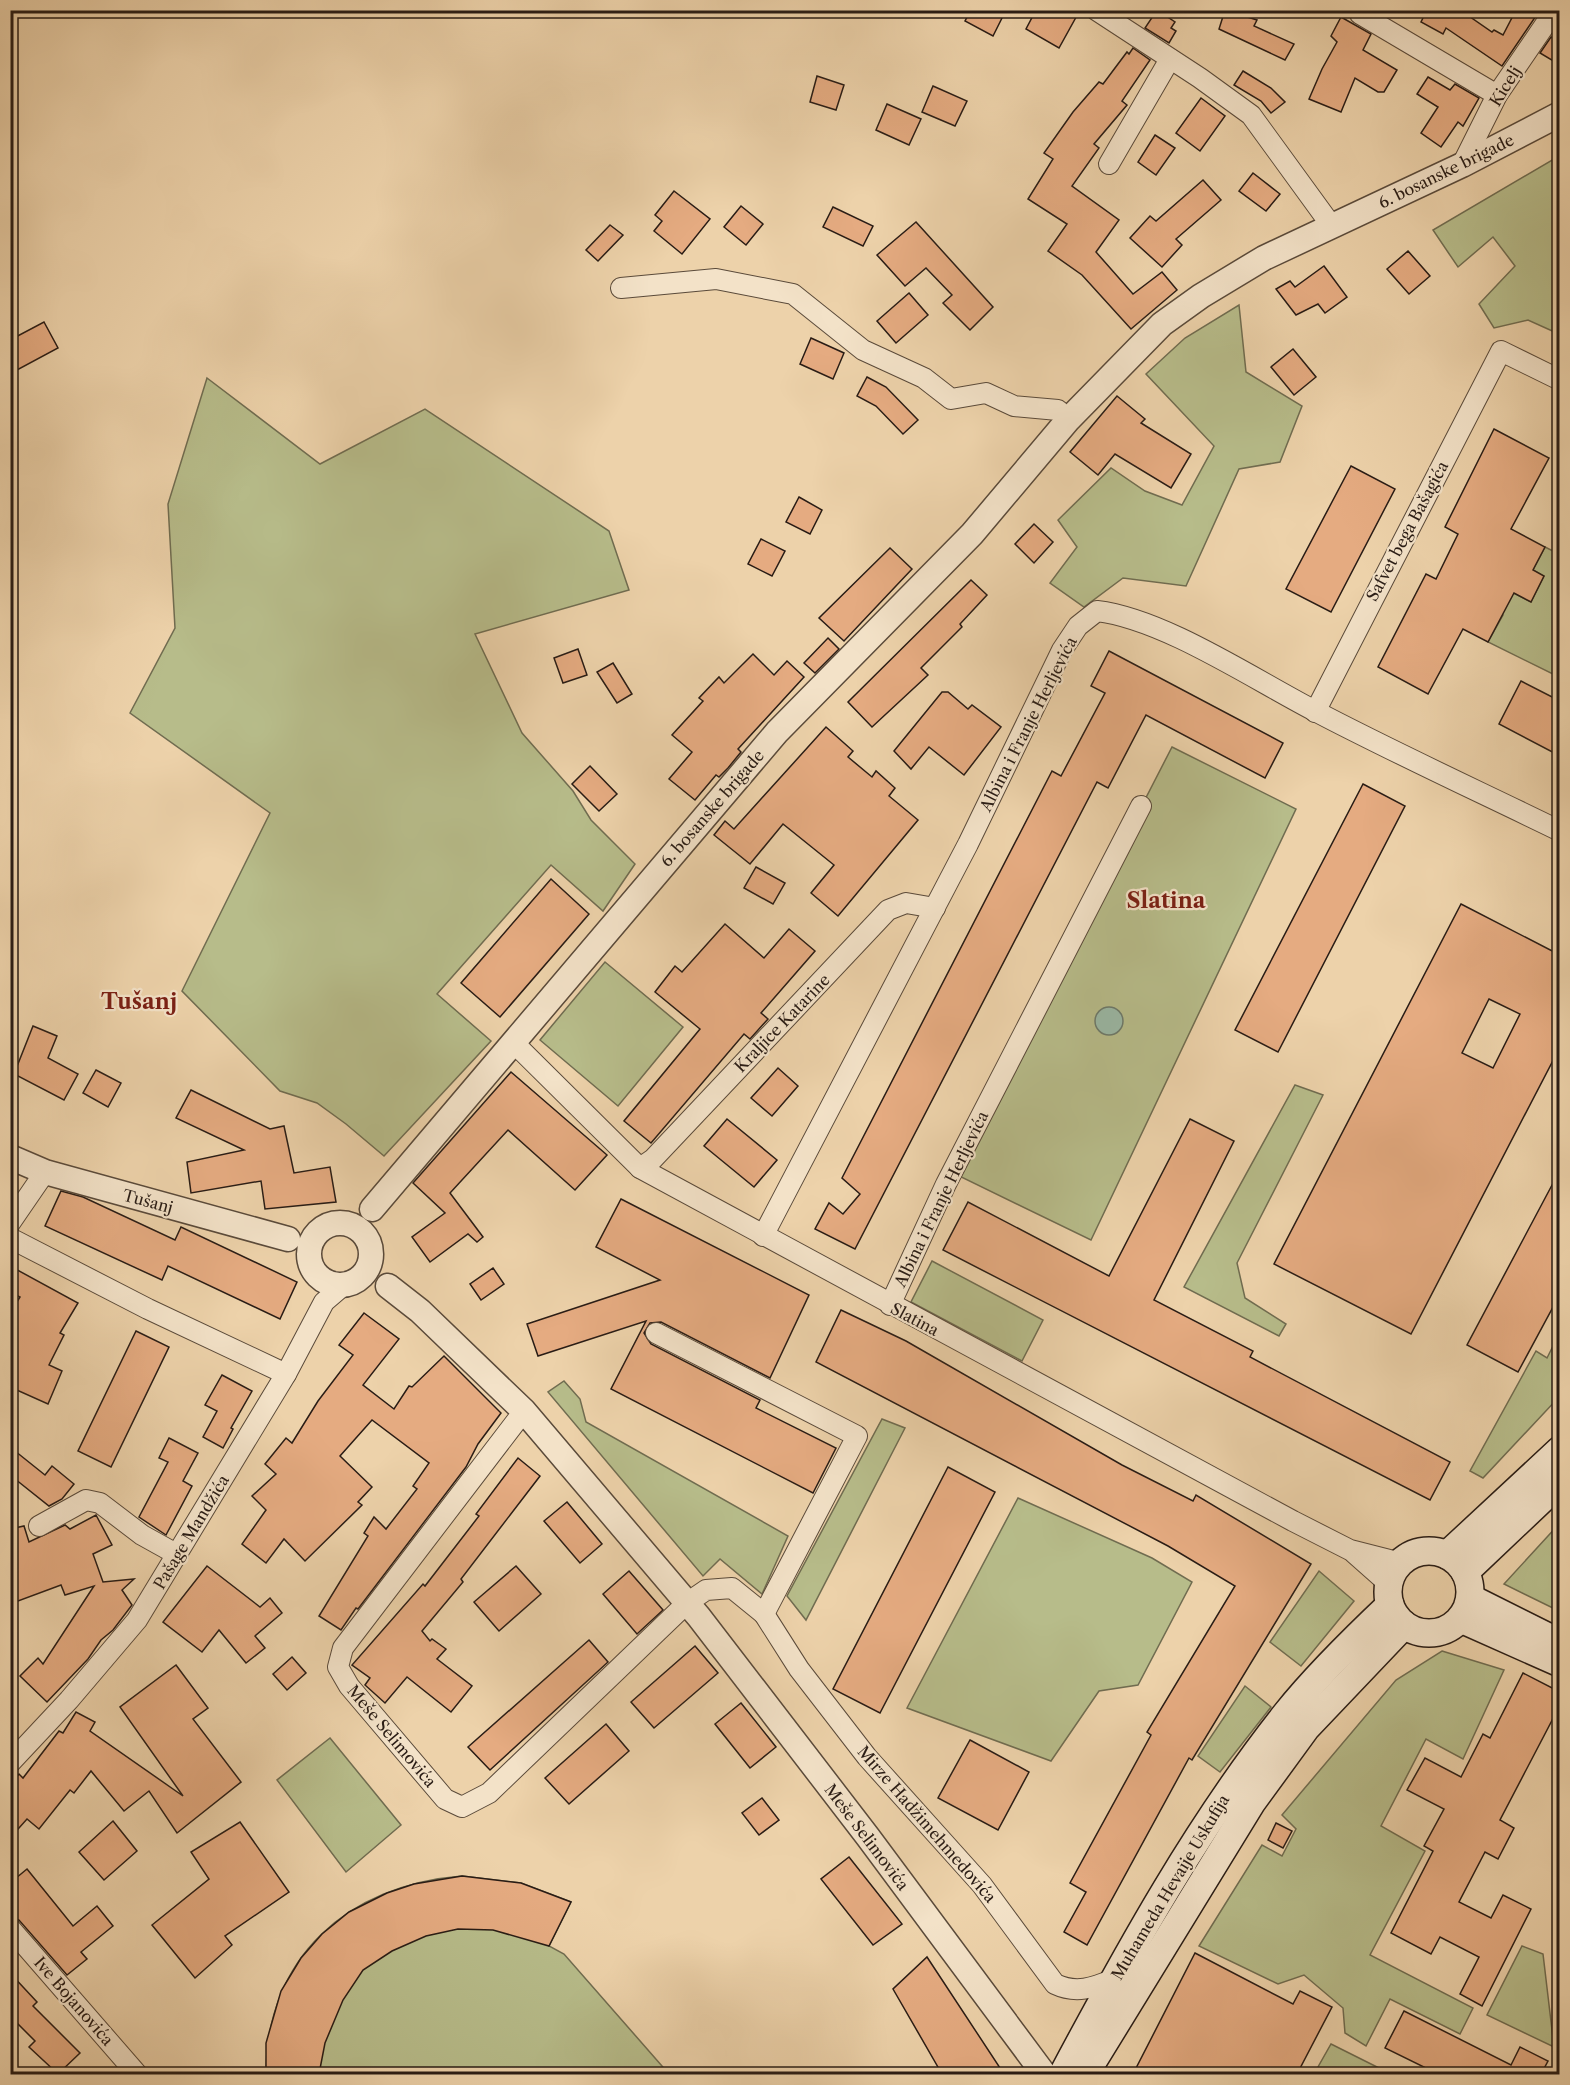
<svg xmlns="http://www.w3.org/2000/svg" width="1570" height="2085" viewBox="0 0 1570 2085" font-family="'Libre Caslon Text',serif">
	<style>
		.green { fill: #b7bc8a; stroke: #706c50; stroke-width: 1.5 }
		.water { fill: #9ab8a5; stroke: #6d7a6b; stroke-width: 1.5 }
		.building { fill: #e5ab81; stroke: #291c15; stroke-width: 1.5; fill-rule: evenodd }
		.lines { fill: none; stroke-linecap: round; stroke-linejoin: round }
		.minor-casing { stroke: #5a4a3a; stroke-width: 22 }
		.tertiary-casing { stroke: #5a4a3a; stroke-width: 27 }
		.secondary-casing { stroke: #291c15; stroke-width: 30 }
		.minor { stroke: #f3e2c8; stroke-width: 20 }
		.tertiary { stroke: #f3e2c8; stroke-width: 24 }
		.secondary { stroke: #f3e2c8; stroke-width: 27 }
		.labels { text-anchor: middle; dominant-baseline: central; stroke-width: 4.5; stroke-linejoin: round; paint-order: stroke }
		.street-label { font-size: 16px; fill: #291c15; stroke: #f3e2c8 }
		.district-label { font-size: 22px; font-weight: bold; fill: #7a1f14; stroke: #f3e2c8 }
	</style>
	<rect width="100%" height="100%" fill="#edd2aa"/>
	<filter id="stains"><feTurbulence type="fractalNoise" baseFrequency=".00333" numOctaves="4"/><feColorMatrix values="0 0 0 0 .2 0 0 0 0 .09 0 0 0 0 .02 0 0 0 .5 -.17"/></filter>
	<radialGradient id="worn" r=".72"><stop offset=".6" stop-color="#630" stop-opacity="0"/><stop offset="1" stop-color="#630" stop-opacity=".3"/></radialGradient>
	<g class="green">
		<polygon points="1559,156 1559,334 1528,320 1494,328 1479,304 1515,266 1493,237 1458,267 1433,230"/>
		<polygon points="1239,305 1246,372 1302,406 1280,462 1239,469 1186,586 1123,578 1084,607 1050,583 1077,547 1058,520 1111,468 1145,491 1182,505 1214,446 1146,374 1185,338"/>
		<polygon points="207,378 320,464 425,409 609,531 629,590 475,634 522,733 573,791 591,820 635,864 603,911 551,865 437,994 491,1041 384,1156 346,1124 317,1103 280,1091 182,991 270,813 130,713 175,628 168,504"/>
		<polygon points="1545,547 1559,554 1559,677 1488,642 1503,615 1481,603 1492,582 1531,602 1544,576 1533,570"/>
		<polygon points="1172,747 1296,809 1091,1240 953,1173"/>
		<polygon points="605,962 683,1027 618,1106 540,1040"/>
		<polygon points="1295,1085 1323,1095 1237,1263 1245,1298 1286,1324 1279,1336 1184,1287"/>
		<polygon points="932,1261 1043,1320 1022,1361 911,1302"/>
		<polygon points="1559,1334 1559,1397 1483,1478 1470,1471 1536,1351 1547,1358"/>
		<polygon points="564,1381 580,1399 586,1422 788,1536 762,1594 720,1559 703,1576 548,1392"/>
		<polygon points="882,1419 905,1428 806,1620 787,1596"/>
		<polygon points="1018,1498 1152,1558 1192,1582 1138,1685 1099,1691 1051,1761 907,1708"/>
		<polygon points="1559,1524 1559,1611 1504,1584"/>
		<polygon points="1319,1571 1354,1601 1301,1666 1270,1642"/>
		<polygon points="1442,1651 1504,1670 1463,1759 1426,1739 1381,1826 1425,1851 1370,1955 1473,2008 1460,2034 1390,1999 1366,2046 1345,2033 1343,2008 1304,1975 1278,1984 1199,1946 1262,1845 1282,1856 1296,1829 1282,1815 1396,1680"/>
		<polygon points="1245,1686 1271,1707 1220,1772 1198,1756"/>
		<polygon points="330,1738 401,1825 346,1872 277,1780"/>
		<path d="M462,1876L521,1883L571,1902L549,1946L564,1954L669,2074H266C266,1957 348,1885 462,1876Z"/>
		<polygon points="1522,1946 1543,1954 1554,2047 1487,2015"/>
		<polygon points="1331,2044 1391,2074 1314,2074"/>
	</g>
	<circle class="water" cx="1109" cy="1021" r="14"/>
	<g class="building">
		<polygon points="971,10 1006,10 993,36 965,21"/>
		<polygon points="1036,10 1080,10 1059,48 1026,29"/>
		<polygon points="1157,10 1175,22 1171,28 1176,31 1169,43 1145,28"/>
		<polygon points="1225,10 1257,20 1254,26 1294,44 1285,60 1219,29"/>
		<polygon points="1420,10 1460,10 1492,32 1494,30 1503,35 1516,10 1540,10 1502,66 1446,28 1443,34 1421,22 1425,14"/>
		<polygon points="1341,17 1371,34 1363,50 1397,70 1384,92 1378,92 1355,78 1341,112 1309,99 1322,69 1337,42 1331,36"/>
		<polygon points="1551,37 1560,41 1560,65 1540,53"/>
		<polygon points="1133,48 1150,60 1122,101 1127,105 1094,144 1099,148 1072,186 1119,220 1096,252 1133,294 1162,272 1177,290 1131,329 1082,275 1048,251 1067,224 1028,199 1053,159 1044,153 1073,112 1099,82 1103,84 1127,52 1129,54"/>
		<polygon points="1243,71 1271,88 1285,102 1271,113 1261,101 1234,85"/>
		<polygon points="817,76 844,85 836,110 810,102"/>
		<polygon points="1428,77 1450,90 1455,84 1479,98 1463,126 1458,122 1441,147 1421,133 1438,107 1417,94"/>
		<polygon points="933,86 967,101 955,126 922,112"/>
		<polygon points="1201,98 1225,116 1200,151 1176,133"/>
		<polygon points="887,104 921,119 909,145 876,130"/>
		<polygon points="1155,135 1175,148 1156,175 1138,162"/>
		<polygon points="1253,173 1280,194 1266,211 1239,191"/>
		<polygon points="1203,180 1221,200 1176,239 1182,245 1162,267 1130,238 1150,216 1156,221"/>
		<polygon points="674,191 710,219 682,254 654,231 662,221 655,215"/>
		<polygon points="741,206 763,224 746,245 724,227"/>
		<polygon points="833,207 873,226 863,246 823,227"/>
		<polygon points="916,222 993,307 970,330 943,303 952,295 926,268 905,286 877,255"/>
		<polygon points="610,225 623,235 598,261 586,250"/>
		<polygon points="1408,251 1430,276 1409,294 1387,269"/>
		<polygon points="1324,266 1347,297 1325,313 1318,304 1296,315 1276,289 1290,281 1295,287"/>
		<polygon points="909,293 928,315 896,343 877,321"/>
		<polygon points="44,322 58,348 17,370 10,358 10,340"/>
		<polygon points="811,338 844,353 833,379 800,364"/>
		<polygon points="1293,349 1316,377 1294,395 1271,367"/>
		<polygon points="867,377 886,387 918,420 903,434 876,406 857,396"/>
		<polygon points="1117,396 1145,419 1141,423 1191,454 1171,488 1115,454 1098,475 1070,452"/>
		<polygon points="1494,429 1549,458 1511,529 1545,547 1533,570 1544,576 1531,602 1514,593 1488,642 1463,629 1428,694 1378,667 1426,574 1436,579 1458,534 1445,527"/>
		<polygon points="1351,466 1395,489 1331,612 1286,589"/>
		<polygon points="799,497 822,510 810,534 786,522"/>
		<polygon points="1034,524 1053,542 1034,563 1015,544"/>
		<polygon points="761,539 785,551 772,576 748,564"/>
		<polygon points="890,548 912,569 844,641 819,618"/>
		<polygon points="971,580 987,595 960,624 962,627 921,668 928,675 872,727 848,702"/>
		<polygon points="828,638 839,649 815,673 804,663"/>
		<polygon points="578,649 587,675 563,683 554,658"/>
		<polygon points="1109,651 1283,743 1265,778 1146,715 1108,788 1097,782 855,1249 815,1229 829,1203 843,1214 860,1194 842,1178 1052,771 1061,776 1105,693 1091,686"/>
		<polygon points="753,654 774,675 787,661 804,677 738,749 741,752 728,768 719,777 716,775 695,800 669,779 692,752 672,735 703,701 699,698 719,677 724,683"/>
		<polygon points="613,663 632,694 617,703 597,672"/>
		<polygon points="1521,681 1560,701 1560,756 1499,724"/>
		<polygon points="942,692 948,692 968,709 972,705 1001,727 964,775 929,747 911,769 894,751"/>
		<polygon points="826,727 853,751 848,757 872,777 876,771 895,788 889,796 918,820 838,916 811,893 834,865 783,824 750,864 714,835 725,821 734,829"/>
		<polygon points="590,766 617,794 599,811 572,784"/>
		<polygon points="1363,784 1405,806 1278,1052 1235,1030"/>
		<polygon points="756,867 785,883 773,904 744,888"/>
		<polygon points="551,879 589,914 500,1017 461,983"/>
		<path d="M1461,904L1560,955V1047L1411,1334L1274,1264ZM1489,999L1520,1014L1493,1068L1462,1053Z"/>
		<polygon points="725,924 764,958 789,929 815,951 761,1013 768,1019 750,1039 744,1034 651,1143 624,1121 700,1029 655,992 675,966 682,972"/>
		<polygon points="33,1026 57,1036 48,1058 78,1074 64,1100 14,1074"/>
		<polygon points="778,1068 798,1086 772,1116 751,1098"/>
		<polygon points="96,1070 121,1083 108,1107 83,1093"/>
		<polygon points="511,1072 607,1155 575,1190 508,1130 450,1193 483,1237 477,1242 468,1234 430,1262 412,1237 445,1213 413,1183"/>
		<polygon points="191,1090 270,1129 284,1126 294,1173 330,1167 336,1202 265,1209 261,1181 191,1193 187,1162 244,1150 176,1118"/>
		<polygon points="727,1119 777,1160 754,1187 704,1146"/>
		<polygon points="1190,1119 1234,1141 1154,1300 1253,1351 1250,1357 1450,1462 1430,1500 943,1250 968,1202 1109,1276"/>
		<polygon points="1560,1170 1560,1294 1518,1372 1467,1345"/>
		<polygon points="61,1191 83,1197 175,1240 181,1227 297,1282 280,1319 168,1266 162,1280 45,1226"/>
		<polygon points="621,1199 809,1295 770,1378 661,1322 650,1323 644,1333 651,1344 760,1400 756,1408 836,1448 813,1493 611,1389 646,1321 538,1356 527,1324 660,1280 596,1247"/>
		<polygon points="10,1266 78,1303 60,1333 64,1335 49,1365 62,1371 48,1404 10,1387 10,1313 20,1297 10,1292"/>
		<polygon points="493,1268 504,1284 481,1300 470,1284"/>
		<polygon points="841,1310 906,1341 1122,1465 1193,1501 1196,1495 1311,1564 1192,1760 1189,1758 1087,1945 1064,1932 1086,1892 1070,1883 1151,1735 1147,1732 1235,1586 1168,1546 816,1362"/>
		<polygon points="364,1313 399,1339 363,1385 394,1409 409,1386 412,1387 444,1356 501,1413 478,1444 466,1467 358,1609 356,1608 341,1630 319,1616 368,1536 364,1533 374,1517 386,1529 417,1489 413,1486 429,1463 372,1420 340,1456 372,1487 358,1502 362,1505 305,1561 284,1539 266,1563 242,1544 266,1510 252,1496 276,1474 265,1464 286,1438 292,1443 318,1401 353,1355 339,1345"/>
		<polygon points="136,1331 169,1347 111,1467 78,1451"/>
		<polygon points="222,1375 252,1391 231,1428 233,1429 223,1448 203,1437 217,1411 205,1405"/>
		<polygon points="169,1438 198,1453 183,1481 192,1486 166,1535 139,1517 168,1462 159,1458"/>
		<polygon points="10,1447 45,1475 52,1466 74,1484 62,1499 49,1506 10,1475"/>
		<polygon points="518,1458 540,1476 461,1579 463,1582 422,1631 430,1641 432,1639 446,1649 437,1659 472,1686 451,1712 407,1677 385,1703 365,1685 370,1678 352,1665 423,1584 425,1586 479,1516 476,1514"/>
		<polygon points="948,1467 995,1492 880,1713 833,1689"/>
		<polygon points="567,1502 602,1544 580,1563 544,1521"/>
		<polygon points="96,1515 112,1545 93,1554 103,1582 134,1579 122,1590 132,1605 113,1630 101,1640 88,1659 47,1702 20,1676 38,1658 43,1664 94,1586 65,1595 61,1585 10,1604 10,1529 24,1526 29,1542 65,1525 70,1529"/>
		<polygon points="207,1566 260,1607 270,1598 282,1613 255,1636 265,1648 246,1663 219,1630 202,1652 163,1622"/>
		<polygon points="516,1566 541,1594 499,1631 474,1602"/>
		<polygon points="629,1571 663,1610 637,1634 603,1594"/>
		<polygon points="589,1640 608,1662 490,1770 468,1747"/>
		<polygon points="695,1646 718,1673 654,1728 631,1702"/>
		<polygon points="292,1657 306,1673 287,1690 273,1674"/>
		<polygon points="176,1665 208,1708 193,1719 241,1782 177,1833 149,1791 124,1811 91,1771 74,1793 70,1790 39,1829 27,1819 10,1838 10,1784 19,1774 23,1778 59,1731 63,1733 76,1712 95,1722 90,1731 183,1796 120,1707"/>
		<polygon points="1523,1673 1560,1692 1560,1705 1500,1820 1514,1828 1498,1859 1485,1852 1459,1902 1491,1918 1503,1895 1531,1909 1482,2006 1460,1994 1479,1957 1440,1937 1431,1954 1391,1933 1433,1851 1424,1846 1444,1809 1407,1790 1425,1758 1461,1777 1483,1734 1490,1738"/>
		<polygon points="741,1703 776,1747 750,1768 715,1724"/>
		<polygon points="606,1724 629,1751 569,1804 545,1778"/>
		<polygon points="970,1740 1029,1772 998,1830 938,1798"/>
		<polygon points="762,1798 779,1820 759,1835 742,1813"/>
		<polygon points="113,1821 137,1851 104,1880 79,1852"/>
		<polygon points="240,1822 289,1892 225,1936 232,1945 195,1978 152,1925 209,1879 191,1852"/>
		<polygon points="1276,1823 1292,1831 1283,1848 1268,1840"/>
		<polygon points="849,1857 902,1924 873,1945 821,1879"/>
		<polygon points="27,1869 73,1926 97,1906 113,1926 81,1952 87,1959 67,1975 19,1920 10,1916 10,1883"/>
		<polygon points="462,1876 521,1883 571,1902 549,1946 493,1930 458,1929 426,1936 392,1951 363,1970 343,2000 325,2043 319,2074 266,2074 266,2043 281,1991 301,1958 322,1934 349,1912 387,1893 414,1884"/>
		<polygon points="1195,1953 1293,2004 1300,1991 1332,2007 1297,2074 1133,2074"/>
		<polygon points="927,1957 1004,2074 942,2074 893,1989"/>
		<polygon points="10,1973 37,2002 33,2006 80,2053 58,2074 29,2047 35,2041 10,2016"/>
		<polygon points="1404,2011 1511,2065 1520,2047 1548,2061 1541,2074 1438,2074 1385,2048"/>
	</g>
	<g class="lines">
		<g class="minor-casing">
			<g id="minor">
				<polyline points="1096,10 1200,78 1251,115 1331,225"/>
				<polyline points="1360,14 1497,95"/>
				<polyline points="1109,164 1170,59"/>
				<polyline points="1462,165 1497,95 1555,10"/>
				<polyline points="621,288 716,279 793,294 863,350 924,378 951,399 986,393 1014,406 1058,410 1068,420"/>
				<polyline points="1315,712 1501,351 1560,380"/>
				<polyline points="513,1042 640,1168 1293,1521 1350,1550 1401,1563"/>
				<polyline points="640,1168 653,1159 888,910 906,903 935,908"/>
				<polyline points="10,1223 45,1172"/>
				<path d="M763,1236L968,844L1062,650L1078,626L1097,611C1164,619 1253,679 1315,711C1395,753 1478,791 1560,831"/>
				<polyline points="10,1238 148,1309 286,1374"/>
				<polyline points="890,1305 946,1184 1141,806"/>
				<polyline points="524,1411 343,1648 338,1667 349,1686 445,1799 462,1807 489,1793 687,1603 706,1590 732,1588 764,1614 857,1436 656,1333"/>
				<polyline points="39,1526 86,1500 100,1503 142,1535 178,1555"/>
				<polyline points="1354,1553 1389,1584"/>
				<path d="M764,1614L799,1669L867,1757L982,1885L1055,1984C1076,1994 1093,1988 1114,1979"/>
				<polyline points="10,1763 69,1700 137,1620 286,1374 324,1302 345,1284"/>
				<polyline points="10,1928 137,2074"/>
			</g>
		</g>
		<g class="tertiary-casing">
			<g id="tertiary">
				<polyline points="10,1157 45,1172 288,1239"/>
				<polyline points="372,1209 777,732 972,534 1068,420 1162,324 1201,296 1264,258 1462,165 1560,114"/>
				<circle cx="340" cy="1254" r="31"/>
				<polyline points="388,1286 420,1311 524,1411 699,1617 868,1837 1044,2074"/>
			</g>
		</g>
		<g class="secondary-casing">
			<g id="secondary">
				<circle cx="1429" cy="1592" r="41"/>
				<polyline points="1447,1555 1560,1450"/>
				<polyline points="1465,1572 1560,1482"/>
				<polyline points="1470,1598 1560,1643"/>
				<polyline points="1461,1619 1560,1663"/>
				<path d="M1063,2074C1129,1950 1198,1825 1286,1714C1317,1675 1354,1639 1390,1605"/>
				<polyline points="1085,2074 1252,1802 1306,1728 1404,1625"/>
			</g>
		</g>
		<use href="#minor" class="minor"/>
		<use href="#tertiary" class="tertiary"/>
		<use href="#secondary" class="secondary"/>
	</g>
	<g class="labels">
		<g class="street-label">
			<text transform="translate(1505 86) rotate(-58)">Kicelj</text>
			<text transform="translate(1446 171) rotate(-26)">6. bosanske brigade</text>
			<text transform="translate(1407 531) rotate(-62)">Safvet bega Bašagića</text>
			<text transform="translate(1028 724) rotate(-63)">Albina i Franje Herljevića</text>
			<text transform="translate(712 808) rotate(-49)">6. bosanske brigade</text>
			<text transform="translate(782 1023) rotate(-46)">Kraljice Katarine</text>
			<text transform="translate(941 1199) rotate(-64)">Albina i Franje Herljevića</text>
			<text transform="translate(148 1201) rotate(15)">Tušanj</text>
			<text transform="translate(915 1319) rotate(28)">Slatina</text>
			<text transform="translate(191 1532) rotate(-59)">Pašage Mandžića</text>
			<text transform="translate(392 1736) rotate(50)">Meše Selimovića</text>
			<text transform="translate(927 1824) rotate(49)">Mirze Hadžimehmedovića</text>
			<text transform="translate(867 1837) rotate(53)">Meše Selimovića</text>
			<text transform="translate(1170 1887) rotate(-59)">Muhameda Hevaije Uskufija</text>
			<text transform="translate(74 2001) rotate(49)">Ive Bojanovića</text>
		</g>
		<g class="district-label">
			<text x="1166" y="900">Slatina</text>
			<text x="139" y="1001">Tušanj</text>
		</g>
	</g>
	<rect width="1570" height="2085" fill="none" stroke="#edd2aa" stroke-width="36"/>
	<rect x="12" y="12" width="1546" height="2061" fill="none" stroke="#291c15" stroke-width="3"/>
	<rect x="18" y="18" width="1534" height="2049" fill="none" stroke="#291c15" stroke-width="1.5"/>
	<rect width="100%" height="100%" filter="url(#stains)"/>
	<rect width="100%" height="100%" fill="url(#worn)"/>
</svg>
